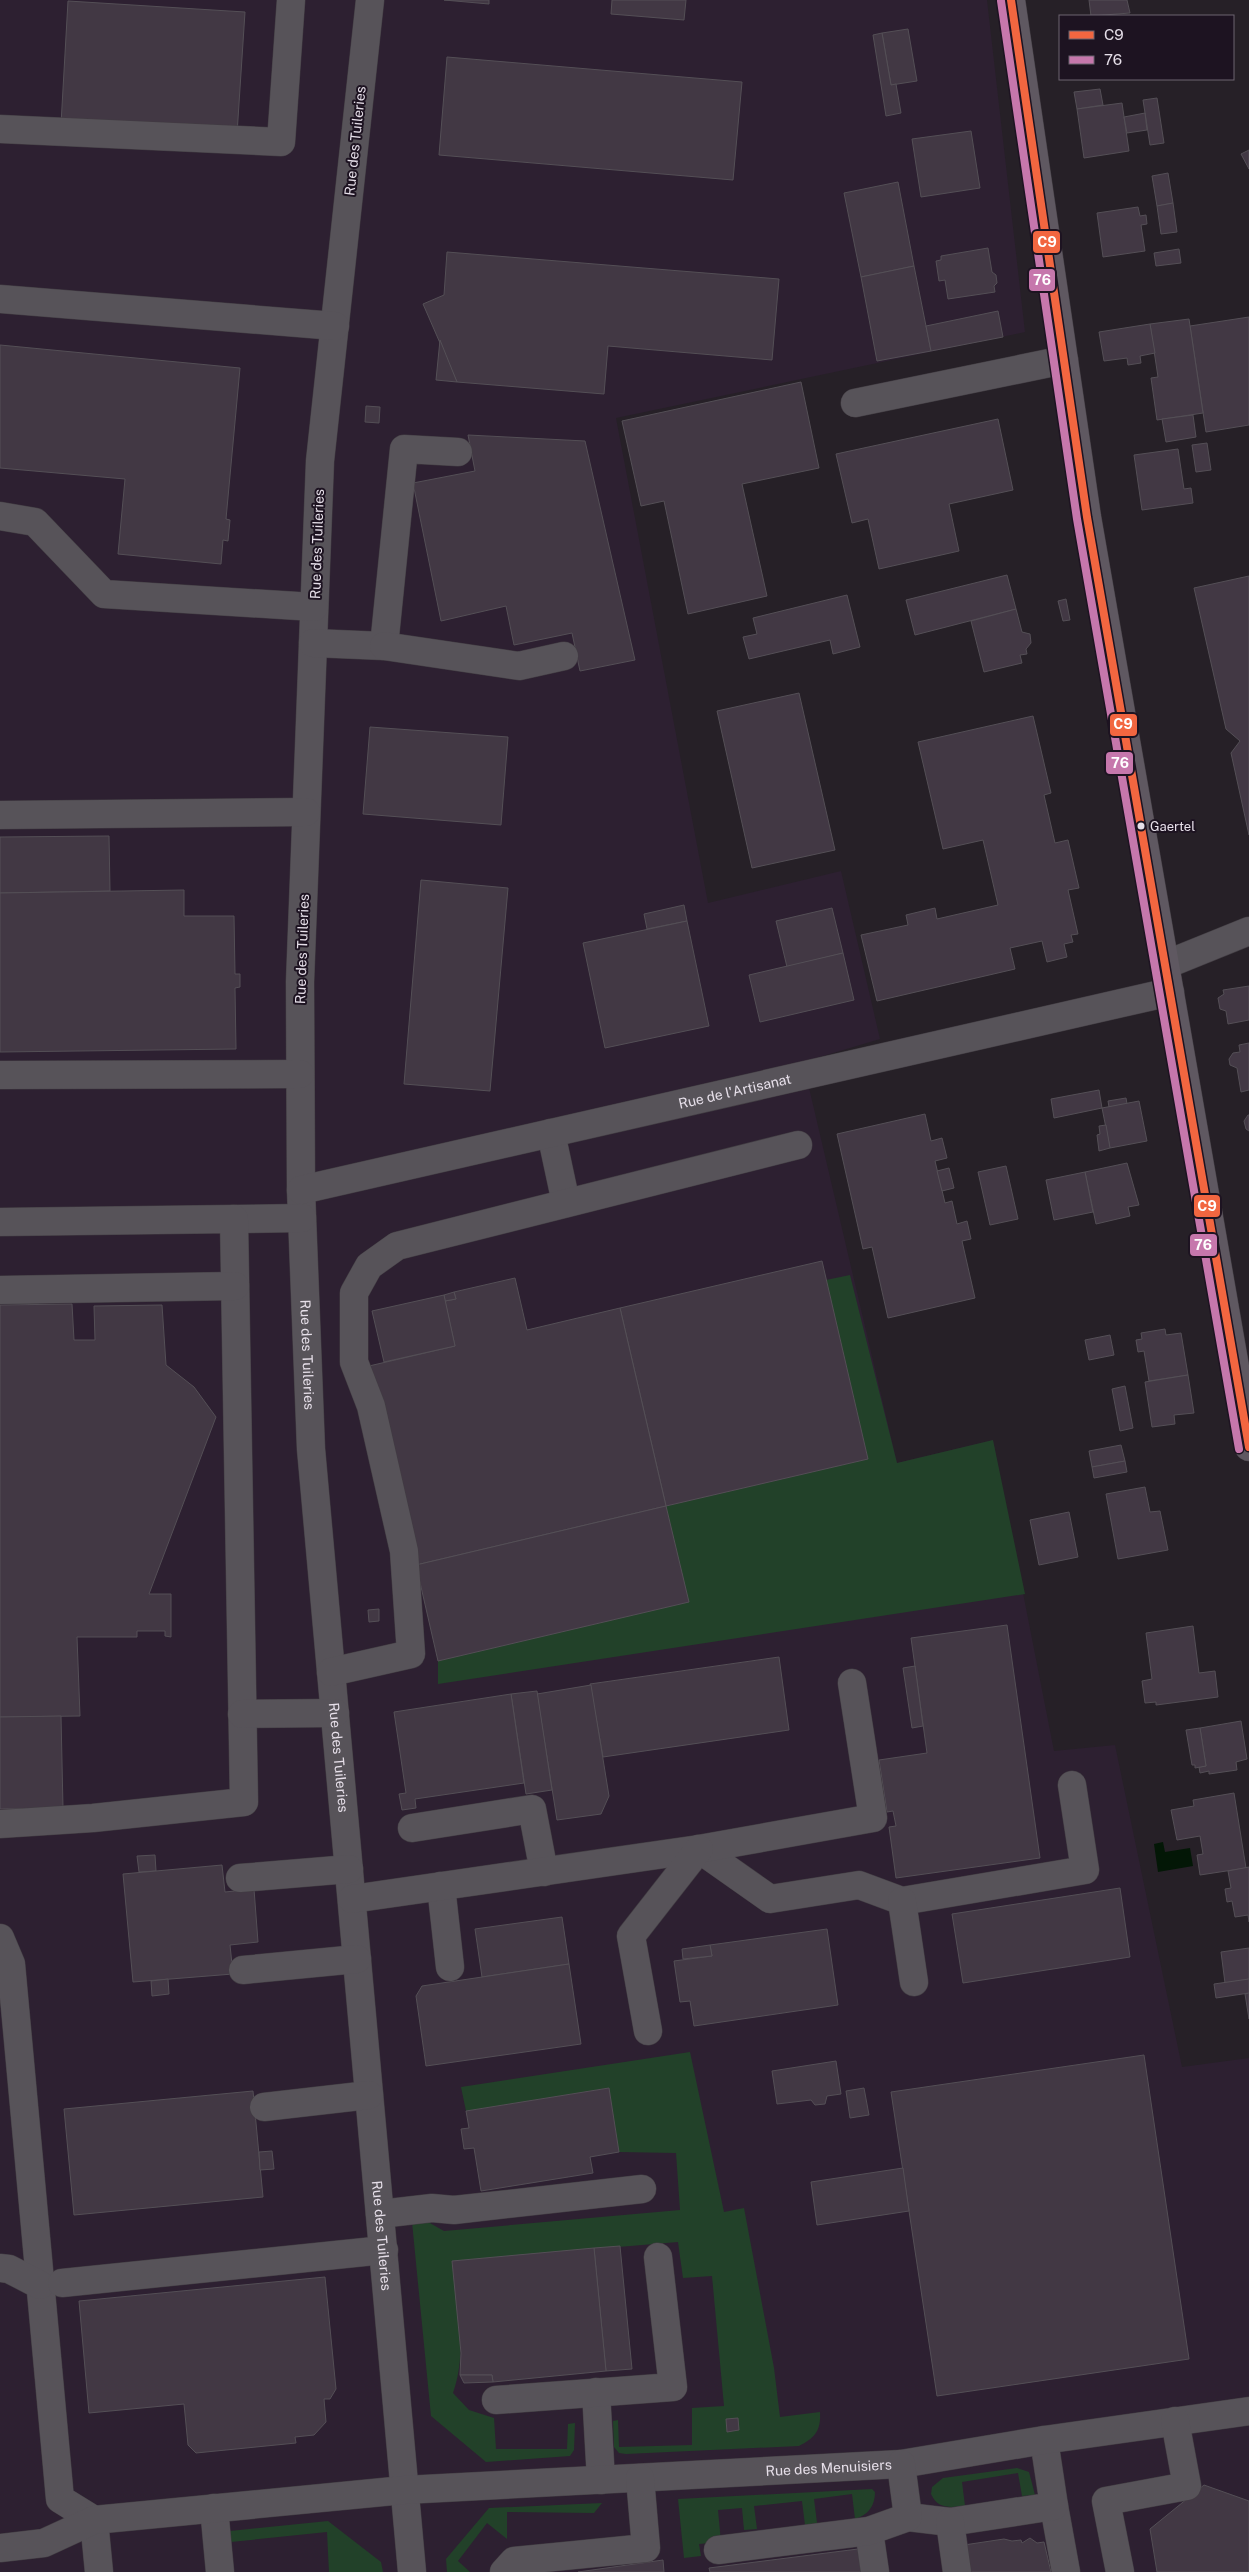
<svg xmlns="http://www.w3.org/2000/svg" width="1249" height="2572" viewBox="0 0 1249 2572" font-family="'Public Sans',sans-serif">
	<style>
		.built { fill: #2d2031 }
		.green { fill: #224129 }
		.water { fill: #031706 }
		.building { fill: #423844; stroke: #544f56 }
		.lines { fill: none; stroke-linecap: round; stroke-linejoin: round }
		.minor-casing { stroke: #423d43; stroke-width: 29 }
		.major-casing { stroke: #423d43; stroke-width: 29 }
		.minor { stroke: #575359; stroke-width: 28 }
		.major { stroke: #5f5861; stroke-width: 28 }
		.bus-1-casing { stroke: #1d1321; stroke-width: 11 }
		.bus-2-casing { stroke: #1d1321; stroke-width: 11 }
		.bus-1 { stroke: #f26640; stroke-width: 8 }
		.bus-2 { stroke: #c677ac; stroke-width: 8 }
		.bus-dot { fill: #e6dfe9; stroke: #1d1321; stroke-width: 2 }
		.labels { text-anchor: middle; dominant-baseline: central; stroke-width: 4; stroke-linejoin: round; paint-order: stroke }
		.bus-label { font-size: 13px; fill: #e6dfe9; stroke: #1d1321; text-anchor: start }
		.street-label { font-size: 14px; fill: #e6dfe9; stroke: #1d1321 }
		.line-badge { stroke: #1d1321; stroke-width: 2 }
		.badge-label { font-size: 14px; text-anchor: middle; font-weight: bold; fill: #fff }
	</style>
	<rect width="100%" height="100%" fill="#262027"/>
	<polygon class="built" points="0,0 987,0 1025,332 616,418 708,903 841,871 880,1039 803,1062 897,1463 993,1440 1054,1751 1115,1745 1182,2067 1249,2058 1249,2572 0,2572"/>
	<g class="green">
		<polygon points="850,1275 897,1463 993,1440 1025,1594 438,1684 438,1661 688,1602 666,1506 868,1459 826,1280"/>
		<path d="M690,2052L724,2212L744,2208L774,2368L780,2417L820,2412C821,2431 815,2438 799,2446L626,2454L619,2453L614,2447L613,2421L618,2420L619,2447L692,2445V2408L724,2406L712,2276L683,2278L678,2242L452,2261C457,2304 468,2351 453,2393L469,2410L494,2418L496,2449H567L568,2424L575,2423L574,2450L570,2456L486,2462L431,2416L412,2222H428L444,2231L680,2210L676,2153L619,2152L609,2088L466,2111L461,2087Z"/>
		<path d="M1017,2468L1029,2472L1035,2495L1022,2496L1018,2473L962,2482L965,2506C951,2507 938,2510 931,2494L932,2487L943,2478Z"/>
		<path d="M872,2489L875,2492C875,2506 868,2515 855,2519L852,2494L814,2499L817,2523L805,2525L802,2501L754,2506L757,2529L744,2530L742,2508L718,2510L721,2542L699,2544L701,2556L684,2558L678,2499Z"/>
		<polygon points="602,2503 594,2513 507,2512 507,2539 487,2523 458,2561 470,2572 447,2572 446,2559 489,2508"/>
		<polygon points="328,2521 381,2562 383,2572 329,2572 327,2532 231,2542 230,2531"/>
	</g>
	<polygon class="water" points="1163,1842 1165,1852 1190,1848 1193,1866 1158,1872 1154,1844"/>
	<g class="building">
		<polygon points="444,0 489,0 489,4"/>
		<polygon points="612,0 686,0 684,20 611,14"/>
		<polygon points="1089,0 1127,0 1130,13 1091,16"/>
		<polygon points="68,1 245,12 237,134 61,124"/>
		<polygon points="908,29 917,81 891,85 882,33"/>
		<polygon points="882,33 891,85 896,84 901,113 886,116 873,35"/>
		<polygon points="447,57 742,82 733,180 439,155"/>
		<polygon points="1100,89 1103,105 1077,109 1074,92"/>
		<polygon points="1157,98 1164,143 1150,145 1143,100"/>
		<polygon points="1122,103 1129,151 1084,158 1077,109"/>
		<polygon points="1145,113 1147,130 1127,133 1124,117"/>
		<polygon points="971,131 980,188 921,197 912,139"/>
		<polygon points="1249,150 1249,169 1241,154"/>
		<polygon points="1168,173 1173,203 1157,206 1152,176"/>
		<polygon points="898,182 914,266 861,277 844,193"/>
		<polygon points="1173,203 1177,232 1161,234 1157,206"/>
		<polygon points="1138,207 1140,216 1146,215 1147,224 1141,225 1145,251 1103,257 1097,213"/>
		<polygon points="988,248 992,272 996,275 997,283 994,286 995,292 948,299 945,280 939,281 936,261 941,260 941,256"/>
		<polygon points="1179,249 1181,263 1156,266 1154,253"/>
		<polygon points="447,252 779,279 772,360 608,346 604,394 457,382 423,304 444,295"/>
		<polygon points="914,266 931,351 877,361 861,277"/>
		<polygon points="998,311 1003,337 931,351 926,326"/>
		<polygon points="1249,317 1249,425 1206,432 1190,326"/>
		<polygon points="1189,319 1203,413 1157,420 1151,378 1158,377 1150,324"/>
		<polygon points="1150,324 1155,353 1140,356 1141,363 1128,365 1127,358 1104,361 1099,332"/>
		<polygon points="440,340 457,382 436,380"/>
		<polygon points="0,345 240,368 226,519 230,520 228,541 223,540 221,564 118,554 125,479 0,468"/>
		<polygon points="801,382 819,468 742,484 767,596 688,614 664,501 641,506 622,421"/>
		<polygon points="366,406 380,407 379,423 365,422"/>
		<polygon points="1193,415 1196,437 1166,442 1162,419"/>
		<polygon points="998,419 1013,490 949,504 959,551 879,569 868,519 852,523 836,454"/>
		<polygon points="468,435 585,441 635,660 580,671 572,633 514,645 506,606 441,621 413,483 475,471"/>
		<polygon points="1207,443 1211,470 1196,472 1192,445"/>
		<polygon points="1178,449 1184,489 1191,488 1193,503 1142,510 1134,455"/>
		<polygon points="1007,575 1016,609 915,635 906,600"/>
		<polygon points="1249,576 1249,835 1231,753 1240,741 1226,729 1194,588"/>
		<polygon points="847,595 860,647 833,654 830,640 749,659 743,637 757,634 753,618"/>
		<polygon points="1066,599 1070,620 1063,621 1058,601"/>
		<polygon points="1016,609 1022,632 1030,634 1031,643 1026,649 1027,654 1020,655 1022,663 984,672 971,621"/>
		<polygon points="799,693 835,850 752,868 717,711"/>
		<polygon points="1033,716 1051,793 1044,795 1055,843 1068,840 1079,888 1068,890 1078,934 1071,935 1073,942 1064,944 1067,957 1047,962 1042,941 1010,948 1015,969 877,1001 861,935 908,925 906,915 935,908 937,919 998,905 983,840 943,849 918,742"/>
		<polygon points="370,727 508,737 501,825 363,814"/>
		<polygon points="109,836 110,891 0,893 0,837"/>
		<polygon points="421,880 508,888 490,1091 404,1084"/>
		<polygon points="184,890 184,916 234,916 235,974 240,974 240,987 235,988 236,1049 0,1052 0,893"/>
		<polygon points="684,905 687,921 647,929 644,914"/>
		<polygon points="832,908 843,953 787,967 776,921"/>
		<polygon points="687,921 709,1026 605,1048 583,943"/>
		<polygon points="843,953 854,1000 760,1022 749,975"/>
		<polygon points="1249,986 1249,1020 1228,1024 1226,1011 1220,1009 1218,998 1224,994 1223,990"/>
		<polygon points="1249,1043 1249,1090 1241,1092 1237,1068 1230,1065 1229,1059 1233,1053 1240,1052 1239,1045"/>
		<polygon points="1099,1090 1102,1108 1054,1118 1051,1099"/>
		<polygon points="1126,1098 1127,1104 1109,1107 1108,1101"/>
		<polygon points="1139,1101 1147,1141 1110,1148 1102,1108"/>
		<polygon points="925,1114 931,1141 942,1138 947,1158 935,1161 945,1203 952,1201 957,1224 967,1221 971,1239 962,1241 975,1298 888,1318 872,1247 863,1249 837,1134"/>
		<polygon points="1248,1115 1249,1115 1249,1131 1246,1129 1244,1121"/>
		<polygon points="1106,1125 1110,1148 1099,1151 1097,1135 1100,1134 1099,1126"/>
		<polygon points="1127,1163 1139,1205 1128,1207 1130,1216 1096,1224 1085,1172"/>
		<polygon points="1006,1166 1018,1219 990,1225 978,1172"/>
		<polygon points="949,1168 954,1188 942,1191 937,1171"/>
		<polygon points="1085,1172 1093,1212 1054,1220 1046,1180"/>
		<polygon points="822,1261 868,1459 666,1506 620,1308"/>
		<polygon points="515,1278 527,1330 620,1308 666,1506 416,1565 369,1366 455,1346 445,1301 456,1299 454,1292"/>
		<polygon points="454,1292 456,1299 445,1301 444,1295"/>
		<polygon points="444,1295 455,1346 384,1362 372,1311"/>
		<polygon points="72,1304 74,1340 95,1340 94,1306 162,1305 166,1365 194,1387 216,1417 149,1594 171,1594 171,1637 165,1636 165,1631 137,1631 137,1637 77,1637 80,1716 0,1717 0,1305"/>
		<polygon points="1165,1329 1166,1335 1181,1333 1188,1375 1149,1381 1144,1351 1138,1352 1136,1340 1142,1339 1141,1333"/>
		<polygon points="1110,1335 1114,1355 1089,1360 1085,1340"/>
		<polygon points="1188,1375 1194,1413 1174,1415 1175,1424 1152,1427 1145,1382"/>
		<polygon points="1125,1386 1133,1428 1120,1431 1112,1389"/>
		<polygon points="1121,1445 1125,1461 1092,1467 1089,1451"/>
		<polygon points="1125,1461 1127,1472 1094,1478 1092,1467"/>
		<polygon points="1145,1487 1150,1512 1160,1511 1168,1550 1118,1559 1106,1494"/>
		<polygon points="666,1506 689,1602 438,1661 416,1565"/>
		<polygon points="1069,1512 1078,1557 1039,1565 1030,1520"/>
		<polygon points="379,1609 379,1621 369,1622 368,1610"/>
		<polygon points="1007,1625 1040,1858 896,1878 889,1827 896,1826 893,1811 887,1812 879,1760 927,1753 911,1638"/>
		<polygon points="1193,1626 1199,1673 1215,1671 1218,1697 1156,1705 1156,1702 1145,1703 1142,1681 1152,1679 1146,1633"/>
		<polygon points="779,1657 789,1730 603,1757 590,1684"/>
		<polygon points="915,1666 923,1726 912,1728 903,1668"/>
		<polygon points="591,1685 609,1796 601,1814 557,1820 537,1694"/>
		<polygon points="537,1691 552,1790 526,1794 511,1694"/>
		<polygon points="511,1694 524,1783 415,1799 416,1808 402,1810 399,1794 406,1793 394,1712"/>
		<polygon points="61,1716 63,1808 0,1809 0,1717"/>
		<polygon points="1241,1721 1247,1759 1236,1762 1237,1770 1209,1774 1209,1771 1200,1773 1199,1767 1206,1766 1200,1728"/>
		<polygon points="1200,1728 1206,1766 1195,1768 1195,1765 1192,1765 1186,1730"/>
		<polygon points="1234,1793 1246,1868 1200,1875 1197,1855 1203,1854 1200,1836 1177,1840 1171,1810 1194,1806 1193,1800"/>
		<polygon points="155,1855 156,1871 139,1872 137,1856"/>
		<polygon points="222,1865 225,1892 254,1889 258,1942 230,1945 233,1974 133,1982 123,1874"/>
		<polygon points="1249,1867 1249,1922 1248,1915 1235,1917 1232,1901 1227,1902 1225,1889 1231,1888 1228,1871"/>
		<polygon points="1120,1888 1130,1957 963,1983 952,1914"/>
		<polygon points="562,1917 569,1964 482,1977 475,1929"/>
		<polygon points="827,1929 838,2005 694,2026 690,2001 680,2002 674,1961 712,1956 710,1945"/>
		<polygon points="710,1945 712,1956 683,1959 682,1949"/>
		<polygon points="1249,1948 1249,1979 1225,1983 1221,1952"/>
		<polygon points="569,1964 581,2044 426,2066 416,1996 422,1986"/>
		<polygon points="168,1979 169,1994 152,1996 151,1981"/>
		<polygon points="1249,1979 1249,1993 1216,1998 1214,1984"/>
		<polygon points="1249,1993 1249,2019 1245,1994"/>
		<polygon points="1144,2055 1189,2359 937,2396 891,2092"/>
		<polygon points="836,2061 841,2094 827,2096 825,2104 815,2105 811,2100 777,2104 772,2071"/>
		<polygon points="609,2088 619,2152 590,2157 593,2173 481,2191 474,2148 464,2149 461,2129 469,2128 466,2111"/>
		<polygon points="864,2088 869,2115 850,2118 846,2091"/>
		<polygon points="253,2091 263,2197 74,2215 64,2109"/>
		<polygon points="272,2151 274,2169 260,2170 259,2152"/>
		<polygon points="903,2168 909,2211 817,2225 811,2182"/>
		<polygon points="620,2246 632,2369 606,2371 594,2248"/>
		<polygon points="594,2248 606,2371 493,2382 492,2375 460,2375 461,2353 452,2261"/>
		<polygon points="325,2277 336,2389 330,2399 324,2399 326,2422 314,2435 295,2437 296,2443 196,2453 188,2445 184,2404 89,2413 79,2301"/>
		<polygon points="460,2375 492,2375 493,2382 464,2383"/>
		<polygon points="738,2418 739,2430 727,2432 726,2419"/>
		<polygon points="1204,2485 1249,2501 1249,2572 1157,2572 1150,2529"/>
		<polygon points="1030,2538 1037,2543 1044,2542 1051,2572 968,2572 964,2545 1004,2539 1012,2541 1021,2540 1022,2543"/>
		<polygon points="858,2549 861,2572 710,2572 709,2568"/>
		<polygon points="663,2560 664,2572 578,2572"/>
	</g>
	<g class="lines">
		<g class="minor-casing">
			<g id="minor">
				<path id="s1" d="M370,0L320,461L300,982L301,1190L311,1449L412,2572"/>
				<polyline points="0,129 281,142 291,0"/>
				<polyline points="0,299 335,326"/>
				<polyline points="855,403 1064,360"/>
				<polyline points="0,516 35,522 104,594 314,607"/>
				<polyline points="313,643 384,646 404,449 458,452"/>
				<polyline points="384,646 519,666 564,656"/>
				<polyline points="0,815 306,812"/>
				<polyline points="1165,965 1249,931"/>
				<polyline points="0,1075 300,1074"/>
				<polyline points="551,1133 566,1203"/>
				<path id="s2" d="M301,1190L1170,992"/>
				<polyline points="234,1219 302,1218"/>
				<polyline points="0,1222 234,1219 244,1802 93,1818 0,1824"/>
				<polyline points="0,1290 235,1286"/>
				<polyline points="331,1672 411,1654 404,1551 371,1406 354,1362 354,1293 369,1266 397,1246 798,1145"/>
				<polyline points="242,1714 335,1713"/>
				<polyline points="412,1828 532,1809 544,1872"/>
				<polyline points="699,1849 770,1899 859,1885 902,1901 1085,1870 1072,1785"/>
				<polyline points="240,1878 349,1869"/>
				<polyline points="441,1886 450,1967"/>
				<polyline points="352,1899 699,1849 873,1818 852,1683"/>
				<polyline points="902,1901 914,1982"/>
				<polyline points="0,1938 11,1964 60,2499 94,2520"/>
				<polyline points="243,1970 357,1959"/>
				<polyline points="648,2031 631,1936 699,1849"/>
				<polyline points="264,2107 369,2095"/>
				<polyline points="380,2214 432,2208 454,2210 642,2189"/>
				<polyline points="0,2268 9,2269 40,2285"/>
				<polyline points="62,2283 384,2250"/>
				<polyline points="596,2392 601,2480"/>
				<polyline points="496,2400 673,2387 658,2257"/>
				<polyline points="1054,2506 1066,2572"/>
				<polyline points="214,2508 220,2572"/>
				<polyline points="908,2517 950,2522 1054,2506 1044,2440"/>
				<polyline points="94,2520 99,2572"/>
				<polyline points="950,2522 957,2572"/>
				<polyline points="869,2531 875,2572"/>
				<path id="s3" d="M0,2548L44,2543L94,2520L404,2490L901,2464L1044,2440L1249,2411"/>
				<polyline points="718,2550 869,2531 908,2517 901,2464"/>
				<polyline points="504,2572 514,2561 646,2548 640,2478"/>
				<polyline points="1120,2572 1106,2501 1187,2486 1175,2421"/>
			</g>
		</g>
		<g class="major-casing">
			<polyline id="major" points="1011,0 1087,517 1249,1447"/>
		</g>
		<use href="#minor" class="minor"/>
		<use href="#major" class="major"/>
		<g class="bus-1-casing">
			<polyline id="bus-1" points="1011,0 1087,517 1249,1447"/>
		</g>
		<g class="bus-2-casing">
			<polyline id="bus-2" points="1001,1 1077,519 1239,1449"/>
		</g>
		<use href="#bus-1" class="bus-1"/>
		<use href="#bus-2" class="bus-2"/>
	</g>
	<circle class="bus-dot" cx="1141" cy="826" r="4.5"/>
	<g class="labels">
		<g class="bus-label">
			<text x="1150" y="826">Gaertel</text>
		</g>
		<g class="street-label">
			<text transform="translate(355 141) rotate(-84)">Rue des Tuileries</text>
			<text transform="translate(317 544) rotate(-88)">Rue des Tuileries</text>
			<text transform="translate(302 949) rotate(-88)">Rue des Tuileries</text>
			<text stroke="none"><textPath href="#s2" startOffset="445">Rue de l'Artisanat</textPath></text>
			<text stroke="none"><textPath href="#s1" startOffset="1358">Rue des Tuileries</textPath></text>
			<text stroke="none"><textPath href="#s1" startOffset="1762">Rue des Tuileries</textPath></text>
			<text stroke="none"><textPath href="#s1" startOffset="2242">Rue des Tuileries</textPath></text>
			<text stroke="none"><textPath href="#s3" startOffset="836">Rue des Menuisiers</textPath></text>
		</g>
	</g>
	<g class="line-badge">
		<rect x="1032" y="230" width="29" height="24" rx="5" fill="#f26640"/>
		<rect x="1028" y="268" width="28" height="24" rx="5" fill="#c677ac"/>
		<rect x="1109" y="713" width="29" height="24" rx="5" fill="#f26640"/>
		<rect x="1105" y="751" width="29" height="24" rx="5" fill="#c677ac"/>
		<rect x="1193" y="1194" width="28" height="24" rx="5" fill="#f26640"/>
		<rect x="1189" y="1233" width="29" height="24" rx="5" fill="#c677ac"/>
	</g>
	<g class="badge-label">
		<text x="1047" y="247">C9</text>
		<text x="1042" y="285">76</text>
		<text x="1123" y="729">C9</text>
		<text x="1120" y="768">76</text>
		<text x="1207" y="1211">C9</text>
		<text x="1203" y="1250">76</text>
	</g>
	<rect x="1059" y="15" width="175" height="65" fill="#1d1321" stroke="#6d6571"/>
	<rect x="1069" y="31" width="25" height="8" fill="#f26640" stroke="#6d6571"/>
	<text x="1104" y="40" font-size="15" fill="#e6dfe9">C9</text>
	<rect x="1069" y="56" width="25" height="8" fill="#c677ac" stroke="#6d6571"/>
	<text x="1104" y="65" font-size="15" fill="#e6dfe9">76</text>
</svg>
